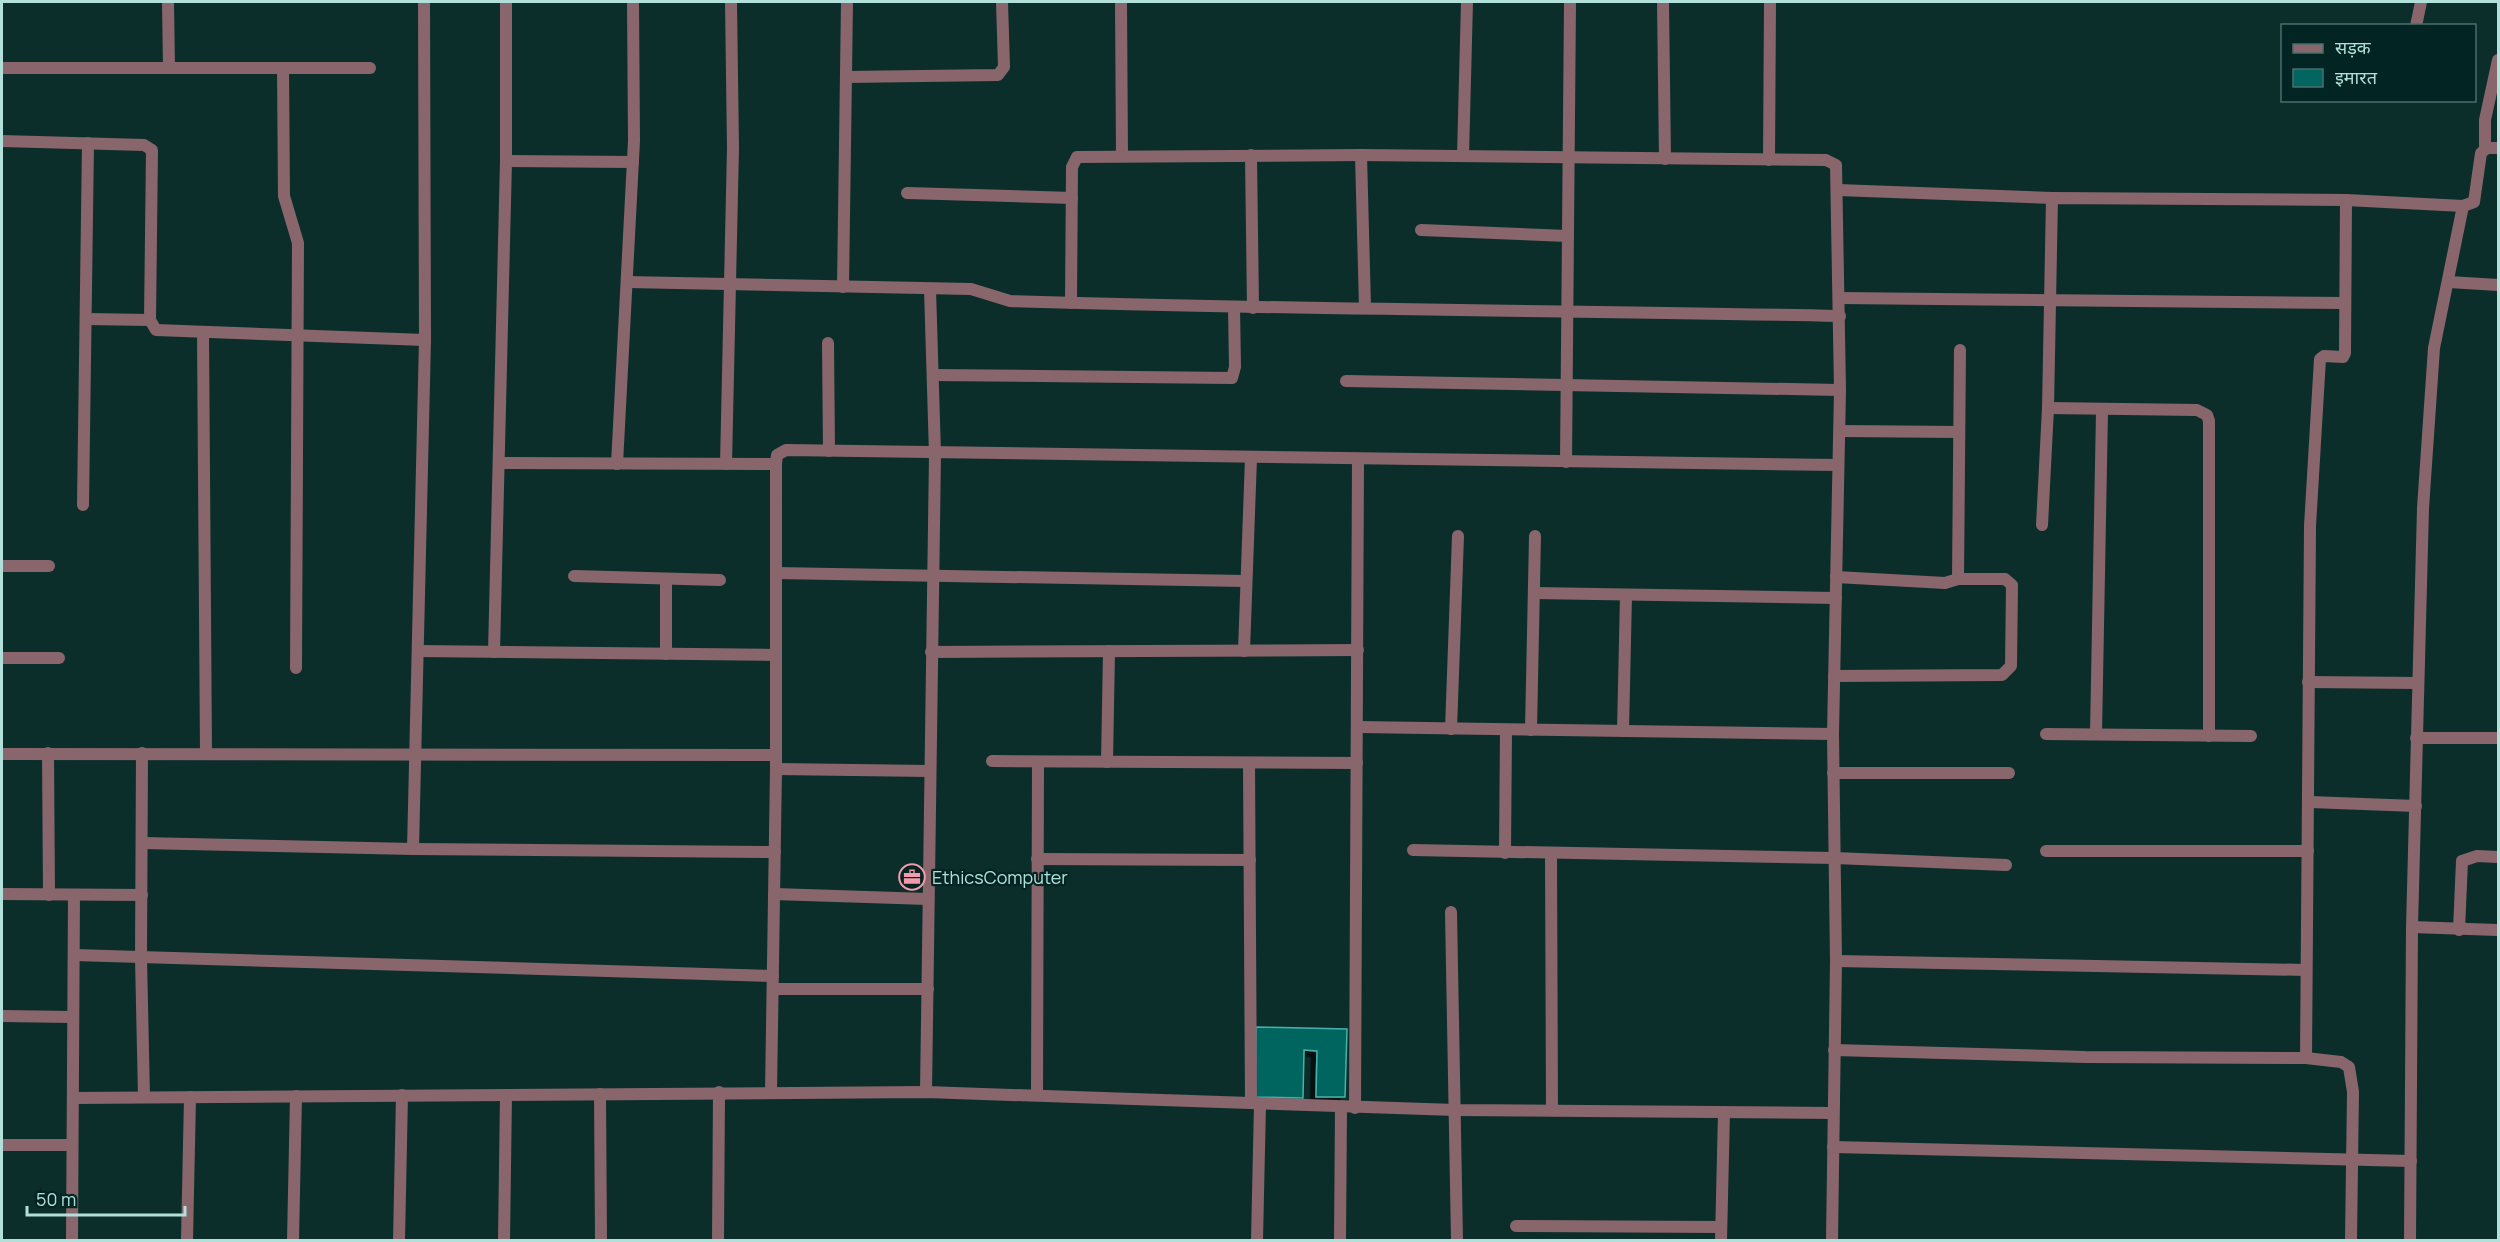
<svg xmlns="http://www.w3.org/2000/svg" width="2500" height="1242" viewBox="0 0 2500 1242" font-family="Manrope,'Noto Sans Devanagari',sans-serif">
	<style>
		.building { fill: #03655f; stroke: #47b2a9; stroke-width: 1.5; filter: url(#shadow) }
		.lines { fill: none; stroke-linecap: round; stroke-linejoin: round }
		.street { stroke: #88666c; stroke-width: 12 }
		.labels { text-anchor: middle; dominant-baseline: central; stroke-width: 4.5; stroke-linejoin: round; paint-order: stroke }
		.poi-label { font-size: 18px; fill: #b1e0db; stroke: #022422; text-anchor: start }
	</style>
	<defs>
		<filter id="shadow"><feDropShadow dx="-5.5" dy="5.5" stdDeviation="0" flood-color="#0009"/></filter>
	</defs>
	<rect width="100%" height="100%" fill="#0c2e2b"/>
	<polygon class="building" points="1256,1027 1347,1029 1345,1097 1316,1097 1317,1051 1304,1050 1303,1098 1255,1097"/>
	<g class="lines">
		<g class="street">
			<polyline points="168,2 169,68"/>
			<polyline points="1121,2 1122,155"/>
			<polyline points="1663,2 1665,159"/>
			<polyline points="2416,26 2421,2"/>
			<polyline points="2,68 370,68"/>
			<polyline points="283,68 284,196 298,243 296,668"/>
			<polyline points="846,77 998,75 1004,67 1002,2"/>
			<polyline points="2,141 144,145 152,150 150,320 156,330 425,340 424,2"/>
			<polyline points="2485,148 2485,120 2498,60"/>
			<polyline points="1251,155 1253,308"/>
			<polyline points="1361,155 1365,307"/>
			<polyline points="1463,156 1467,2"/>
			<polyline points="1769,160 1770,2"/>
			<polyline points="506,161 633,162"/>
			<polyline points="1838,190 2052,198"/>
			<polyline points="907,193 1072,198"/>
			<polyline points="1421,230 1568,236"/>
			<path d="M627,282L971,289L1010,301C1286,310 1563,310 1840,316"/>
			<polyline points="2449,282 2498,285"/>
			<polyline points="843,287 847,2"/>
			<polyline points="1840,298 2344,303"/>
			<polyline points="1071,303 1072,167 1077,157 1361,155 1826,160 1836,165 1840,390 1833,734 1836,961 1832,1240"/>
			<polyline points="86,319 150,320"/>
			<polyline points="203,333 206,753"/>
			<polyline points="828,343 829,451"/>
			<polyline points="933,375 1232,378 1235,367 1234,307"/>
			<polyline points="1346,381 1840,390"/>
			<polyline points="2048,408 2197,410 2207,415 2209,421 2209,736"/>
			<polyline points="1840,431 1959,432"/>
			<polyline points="1566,462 1570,2"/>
			<polyline points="499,463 776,464 777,455 786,450 1838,465"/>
			<polyline points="617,464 634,141 633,2"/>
			<polyline points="726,464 733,148 731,2"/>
			<polyline points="83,505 88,143"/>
			<polyline points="2042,525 2048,408 2052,198 2346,200 2463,206 2474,202 2481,153 2487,148 2498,148"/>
			<polyline points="2,566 49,566"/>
			<polyline points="776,573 1245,581"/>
			<polyline points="574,576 720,580"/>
			<polyline points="1836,577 1945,583 1958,579 1960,350"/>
			<polyline points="1534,593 1836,598"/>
			<polyline points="418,651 776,655"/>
			<polyline points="1244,651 1251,458"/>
			<polyline points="494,652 506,161 506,2"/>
			<polyline points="931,652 1358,650"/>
			<polyline points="666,654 666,579"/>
			<polyline points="2,658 59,658"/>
			<polyline points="1834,676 2002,675 2011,666 2012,585 2005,579 1958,579"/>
			<polyline points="2308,682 2418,683"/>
			<polyline points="1358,727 1833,734"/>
			<polyline points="1451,729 1458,536"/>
			<polyline points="1531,730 1535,536"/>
			<polyline points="1623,731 1626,595"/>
			<polyline points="2046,734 2251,736"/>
			<polyline points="2096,734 2102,411"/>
			<polyline points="2416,738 2498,738"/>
			<polyline points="48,753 49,895"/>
			<polyline points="142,753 141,958 144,1097"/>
			<polyline points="2,754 776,755"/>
			<polyline points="992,761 1357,763"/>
			<polyline points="1107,762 1109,651"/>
			<polyline points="1249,763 1251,1103"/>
			<polyline points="776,769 930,771"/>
			<polyline points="1833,773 2009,773"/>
			<polyline points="2310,802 2416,806"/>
			<polyline points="142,843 413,849 775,852"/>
			<polyline points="413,849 425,340"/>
			<polyline points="1413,850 1835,858 2006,865"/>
			<polyline points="2046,851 2308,851"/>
			<polyline points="1505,853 1506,730"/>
			<polyline points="1551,854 1552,1110"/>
			<polyline points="1037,859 1250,860"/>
			<polyline points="2,894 142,895"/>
			<polyline points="774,894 928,899"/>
			<polyline points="1451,912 1457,1240"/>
			<polyline points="2412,927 2498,930"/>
			<polyline points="2459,930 2462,861 2477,856 2498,857"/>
			<polyline points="74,955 773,976"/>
			<polyline points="1836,961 2306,970"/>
			<polyline points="773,989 928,989"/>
			<polyline points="2,1016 73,1017"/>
			<polyline points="1834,1050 2085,1057 2306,1058 2341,1062 2349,1067 2353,1092 2351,1240"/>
			<polyline points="2306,1058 2310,526 2320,359 2324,356 2343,357 2345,353 2346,200"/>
			<polyline points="771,1092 776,769 776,464"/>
			<polyline points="926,1092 935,454 930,289"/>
			<polyline points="600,1094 601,1240"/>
			<polyline points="1037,1095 1038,762"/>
			<polyline points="73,1098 926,1092 1455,1110 1833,1113"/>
			<polyline points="1355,1108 1358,459"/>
			<polyline points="2,1145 72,1145"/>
			<polyline points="1833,1147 2411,1161"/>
			<polyline points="1516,1226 1721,1227"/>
			<polyline points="72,1240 74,895"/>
			<polyline points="187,1240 190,1097"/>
			<polyline points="293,1240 296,1096"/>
			<polyline points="399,1240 402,1095"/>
			<polyline points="504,1240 506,1095"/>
			<polyline points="718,1240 719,1092"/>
			<polyline points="1257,1240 1260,1104"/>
			<polyline points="1340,1240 1341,1108"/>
			<polyline points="1721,1240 1724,1112"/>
			<polyline points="2410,1240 2412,927 2423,508 2434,348 2463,206"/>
		</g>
	</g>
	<defs>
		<g id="office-ring" transform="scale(1.35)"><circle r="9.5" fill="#022422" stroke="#f39aab" stroke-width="1.5"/><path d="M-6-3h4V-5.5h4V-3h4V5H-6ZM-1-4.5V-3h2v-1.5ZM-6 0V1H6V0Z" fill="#f39aab"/></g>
	</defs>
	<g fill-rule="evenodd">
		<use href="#office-ring" x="912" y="877"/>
	</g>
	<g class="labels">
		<g class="poi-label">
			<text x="932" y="877">EthicsComputer</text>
		</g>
	</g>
	<rect width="2500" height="1242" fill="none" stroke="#b1e0db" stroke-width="6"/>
	<rect x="2281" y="24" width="195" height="78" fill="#022422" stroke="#486f6c" stroke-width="1.5"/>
	<rect x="2293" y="44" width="30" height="9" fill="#88666c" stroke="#486f6c" stroke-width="1.5"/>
	<text x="2335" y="54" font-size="18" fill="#b1e0db">सड़क</text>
	<rect x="2293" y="69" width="30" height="18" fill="#03655f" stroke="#486f6c" stroke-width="1.5"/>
	<text x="2335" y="84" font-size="18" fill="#b1e0db">इमारत</text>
	<path d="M27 1206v9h158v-9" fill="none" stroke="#b1e0db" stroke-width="3"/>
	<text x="36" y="1206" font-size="18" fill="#b1e0db" stroke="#022422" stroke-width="4.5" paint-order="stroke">50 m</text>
</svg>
